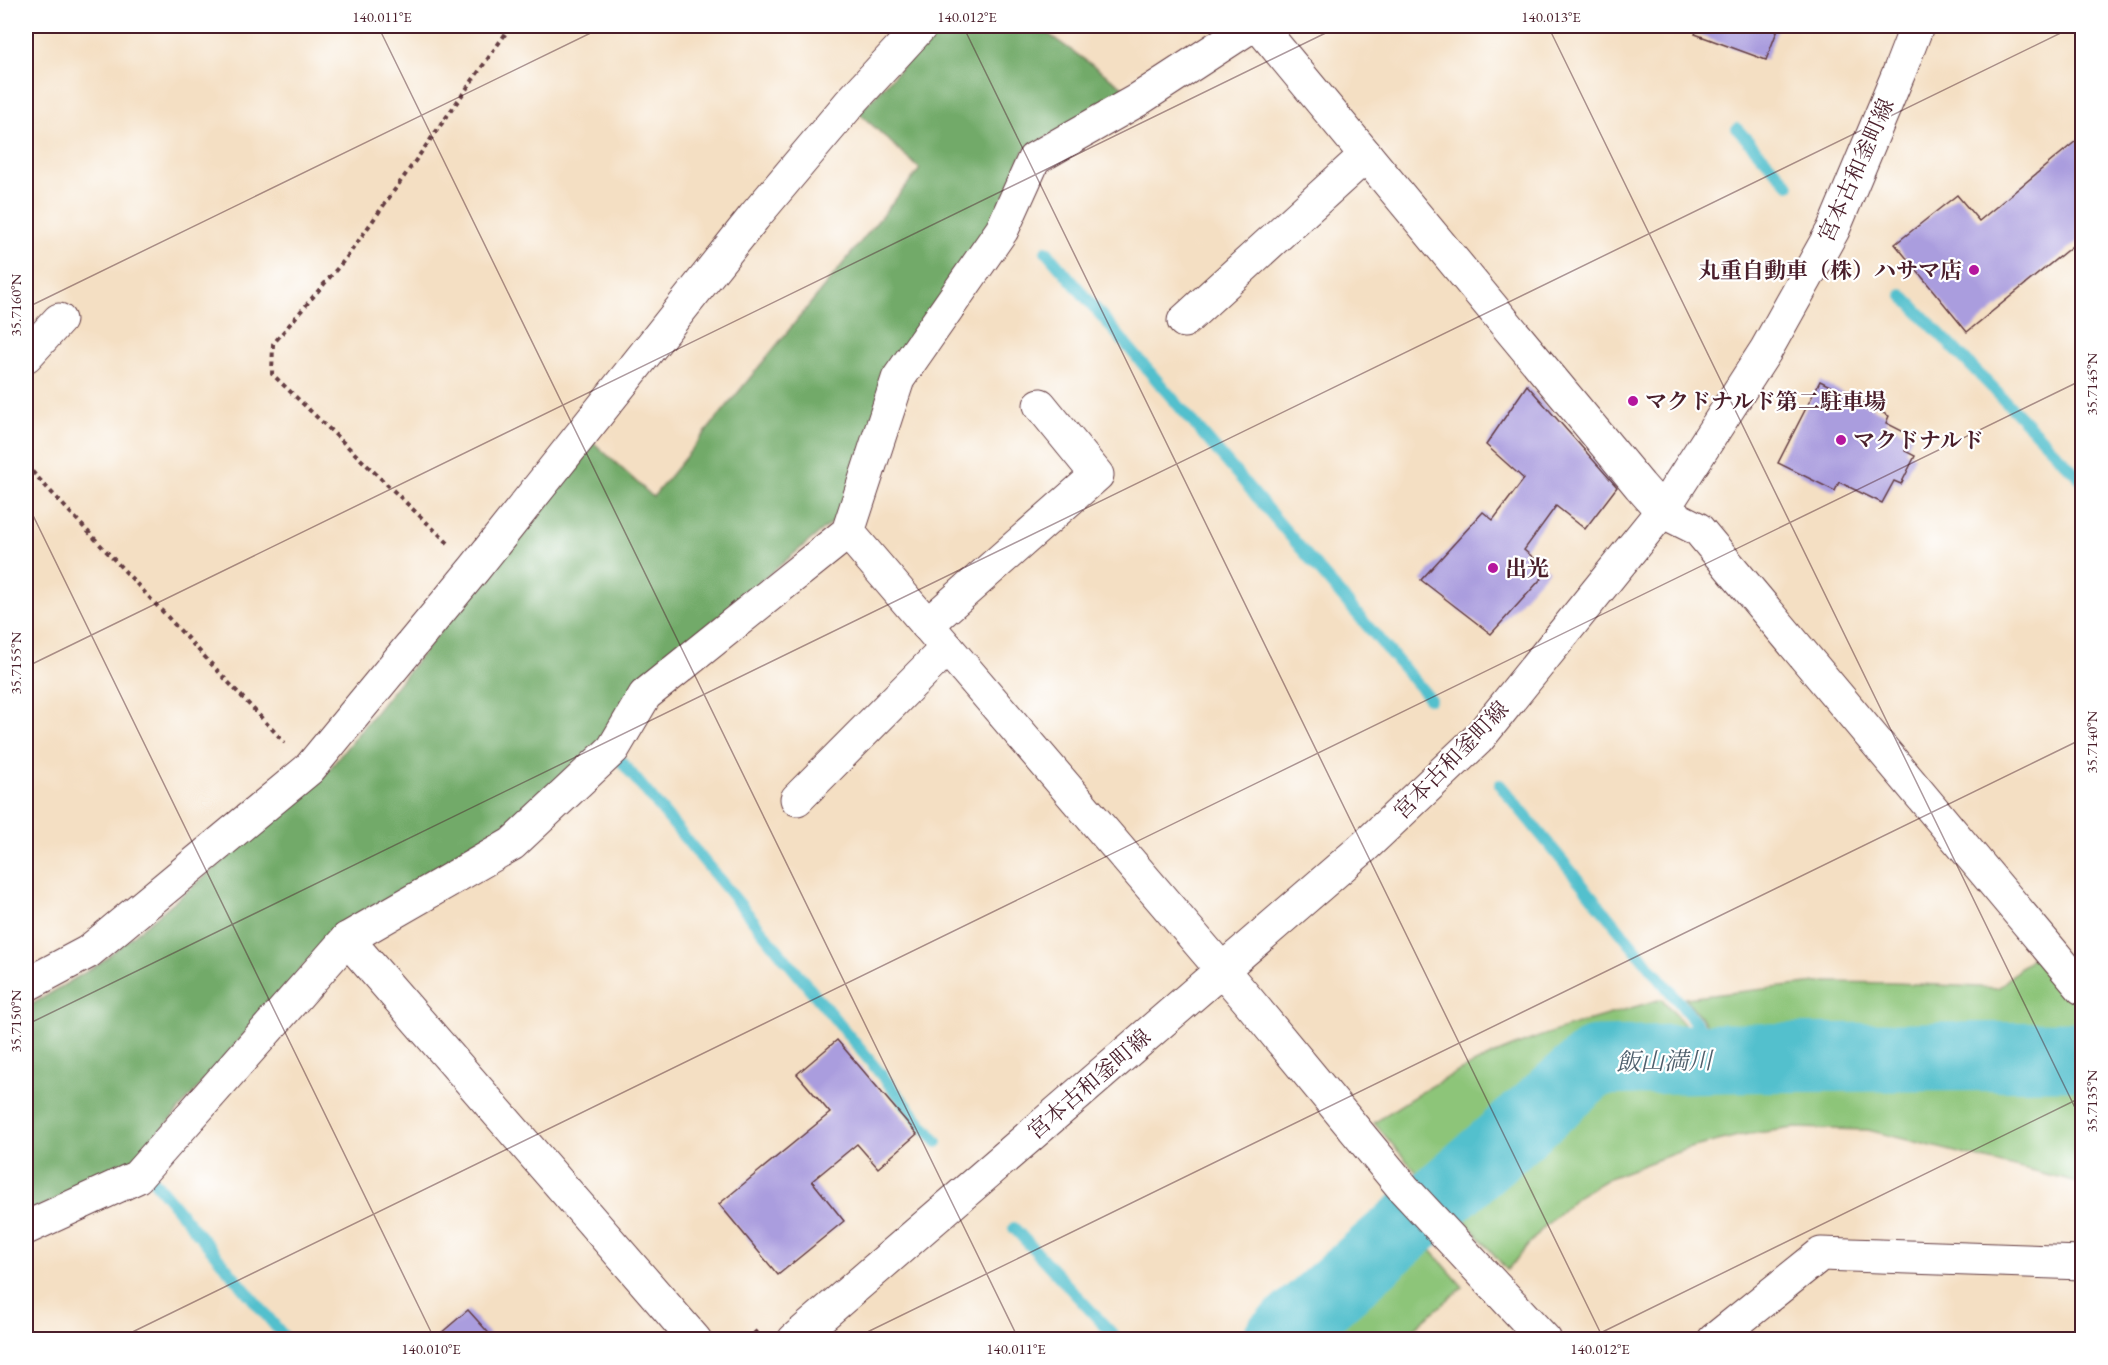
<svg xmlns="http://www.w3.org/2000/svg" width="2108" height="1365" viewBox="0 0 2108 1365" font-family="'EB Garamond','Noto Serif JP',serif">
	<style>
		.green { fill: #8dc579; stroke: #6c7252; stroke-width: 1.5 }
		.forest { fill: #72aa69; stroke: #5e644a; stroke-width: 1.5 }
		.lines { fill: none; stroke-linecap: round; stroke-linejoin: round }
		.stream { stroke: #53c0cd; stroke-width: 12 }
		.river { stroke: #53c0cd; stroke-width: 69 }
		.building { fill: #aa9dde }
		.minor-casing { stroke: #643c42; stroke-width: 35 }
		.path { stroke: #643c42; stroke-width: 4; stroke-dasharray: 4.5 4.5; stroke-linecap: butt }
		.minor { stroke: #fff; stroke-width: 33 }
		.ticks { fill: none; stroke: #4a1f2b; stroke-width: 1.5; stroke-opacity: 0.45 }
		.poi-dot { fill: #b5179e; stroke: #fff; stroke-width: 2 }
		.labels { text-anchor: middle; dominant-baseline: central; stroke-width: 4.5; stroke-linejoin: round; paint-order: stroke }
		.street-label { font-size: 22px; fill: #4a1f2b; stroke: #fff }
		.poi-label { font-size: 22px; font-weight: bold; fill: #4a1f2b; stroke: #fff; text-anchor: start }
		.water-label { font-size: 24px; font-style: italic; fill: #4e5f6c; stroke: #fff }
		.neatline { fill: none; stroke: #4a1f2b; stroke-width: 2 }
		.ticks-label { font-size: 15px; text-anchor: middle; fill: #4a1f2b }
	</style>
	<rect width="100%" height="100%" fill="#fff"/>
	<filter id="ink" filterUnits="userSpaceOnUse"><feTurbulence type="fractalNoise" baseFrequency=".0167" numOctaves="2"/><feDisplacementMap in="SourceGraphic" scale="12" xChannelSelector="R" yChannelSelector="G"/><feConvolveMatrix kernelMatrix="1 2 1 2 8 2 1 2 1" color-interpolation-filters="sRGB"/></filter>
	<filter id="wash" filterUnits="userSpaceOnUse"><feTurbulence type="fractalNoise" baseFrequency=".008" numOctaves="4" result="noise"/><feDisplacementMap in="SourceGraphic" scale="24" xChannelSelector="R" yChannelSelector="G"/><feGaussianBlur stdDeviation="1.35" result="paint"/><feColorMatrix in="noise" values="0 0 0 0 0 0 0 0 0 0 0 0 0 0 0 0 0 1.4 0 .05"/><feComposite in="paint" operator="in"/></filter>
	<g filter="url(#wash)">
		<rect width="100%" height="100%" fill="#f4dfc3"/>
		<g class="green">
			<polygon points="2035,955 2082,1003 2082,1035 1717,1037 1685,998 1826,982 1896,983 1998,988"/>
			<path d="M1662,999L1695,1037L1590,1042L1422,1179L1374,1123C1417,1093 1461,1067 1510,1048C1559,1028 1611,1014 1662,999Z"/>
			<polygon points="2082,1078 2082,1184 1868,1130 1794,1128 1742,1135 1686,1149 1609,1178 1578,1196 1543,1228 1507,1270 1457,1211 1604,1083"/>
			<polygon points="1424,1242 1463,1287 1401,1339 1309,1339"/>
		</g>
		<polygon class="forest" points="940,26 1037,26 1130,92 1024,150 991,229 837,518 640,682 606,739 510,833 338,926 134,1162 26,1214 26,1008 99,964 319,782 593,442 653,497 920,169 859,113"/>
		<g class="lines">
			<g class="stream">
				<polyline points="1737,129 1789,185"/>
				<polyline points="1046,251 1430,699"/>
				<polyline points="1902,295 2082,480"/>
				<polyline points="621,761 937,1142"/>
				<polyline points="1500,785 1725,1058"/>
				<polyline points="154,1181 287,1340"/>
				<polyline points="1014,1228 1118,1340"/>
			</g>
			<polyline class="river" points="1277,1340 1596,1061 1725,1058 2082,1056"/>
		</g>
		<g id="blocks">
			<g class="building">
				<polygon points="1699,26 1779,26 1766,60 1695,34"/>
				<polygon points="2082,136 2082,238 1967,332 1895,244 1957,195 1979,221"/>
				<polygon points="1820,381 1889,416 1886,423 1912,436 1905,451 1915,456 1901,484 1894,481 1882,503 1839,482 1835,491 1778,463"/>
				<polygon points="1527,385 1617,487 1585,529 1556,506 1524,550 1549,570 1491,634 1421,580 1483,512 1493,520 1524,479 1486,445"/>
				<polygon points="837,1040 917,1134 878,1168 857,1144 812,1181 844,1221 778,1275 719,1204 830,1113 797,1074"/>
				<polygon points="468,1310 495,1340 433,1340"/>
			</g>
		</g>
	</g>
	<g filter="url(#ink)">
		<use href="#blocks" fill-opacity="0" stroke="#643c42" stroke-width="1.5"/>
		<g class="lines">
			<g class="minor-casing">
				<g id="minor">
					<polyline points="1259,26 1640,486 1662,511 1698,529 2082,988"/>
					<polyline points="1184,321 1366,155"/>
					<polyline points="26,356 59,320"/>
					<polyline points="848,532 1247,999 1404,1189 1545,1340"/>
					<polyline points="927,625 1097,475 1040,405"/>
					<polyline points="797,799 947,648"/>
					<polyline points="347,939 695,1340"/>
					<polyline points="26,985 88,952 309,769 475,568 754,217 850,103 921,26"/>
					<polyline points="26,1228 137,1177 347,939 512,844 613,749 645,695 848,532 898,379 1002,230 1034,159 1136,101 1251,26"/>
					<polyline points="794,1340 1364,847 1478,739 1662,511 1766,350 1833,230 1900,70 1917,26"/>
					<polyline points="1714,1340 1821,1254 2082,1263"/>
				</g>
			</g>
			<g class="path">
				<polyline points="26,465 285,743"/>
				<polyline points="448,543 272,374 273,344 347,257 511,26"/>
				<polyline points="747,1340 758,1330"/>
			</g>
			<use href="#minor" class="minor"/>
		</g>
	</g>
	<path class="ticks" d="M378,26L1019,1340M963,26L1604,1340M1548,26L2082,1122M26,308L605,26M26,501L435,1340M26,667L1340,26M26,1025L2075,26M116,1340L2082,380M851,1340L2082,739M1586,1340L2082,1097"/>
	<g class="poi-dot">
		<circle cx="1974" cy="270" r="6"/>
		<circle cx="1633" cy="401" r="6"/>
		<circle cx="1841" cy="440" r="6"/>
		<circle cx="1493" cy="568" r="6"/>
	</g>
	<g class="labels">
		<g class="street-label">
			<text transform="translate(1856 170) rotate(-66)">宮本古和釜町線</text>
			<text transform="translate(1451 760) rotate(-46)">宮本古和釜町線</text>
			<text transform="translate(1089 1084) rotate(-41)">宮本古和釜町線</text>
		</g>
		<g class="poi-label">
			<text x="1962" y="270" text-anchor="end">丸重自動車（株）ハサマ店</text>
			<text x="1645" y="401">マクドナルド第二駐車場</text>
			<text x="1853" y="440">マクドナルド</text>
			<text x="1505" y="568">出光</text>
		</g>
		<g class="water-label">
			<text transform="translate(1664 1061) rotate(-1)">飯山満川</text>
		</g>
	</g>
	<rect width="2108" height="1365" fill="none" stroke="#fff" stroke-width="66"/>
	<rect x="33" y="33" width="2042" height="1299" class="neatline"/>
	<g class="ticks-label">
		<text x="382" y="22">140.011°E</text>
		<text x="967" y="22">140.012°E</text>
		<text x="1551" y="22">140.013°E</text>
		<text transform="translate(16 305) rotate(-90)" y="5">35.7160°N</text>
		<text transform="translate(2092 384) rotate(-90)" y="5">35.7145°N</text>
		<text transform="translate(16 663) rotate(-90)" y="5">35.7155°N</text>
		<text transform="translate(2092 742) rotate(-90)" y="5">35.7140°N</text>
		<text transform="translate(16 1021) rotate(-90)" y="5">35.7150°N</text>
		<text transform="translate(2092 1101) rotate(-90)" y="5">35.7135°N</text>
		<text x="431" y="1354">140.010°E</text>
		<text x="1016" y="1354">140.011°E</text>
		<text x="1600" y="1354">140.012°E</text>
	</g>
</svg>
